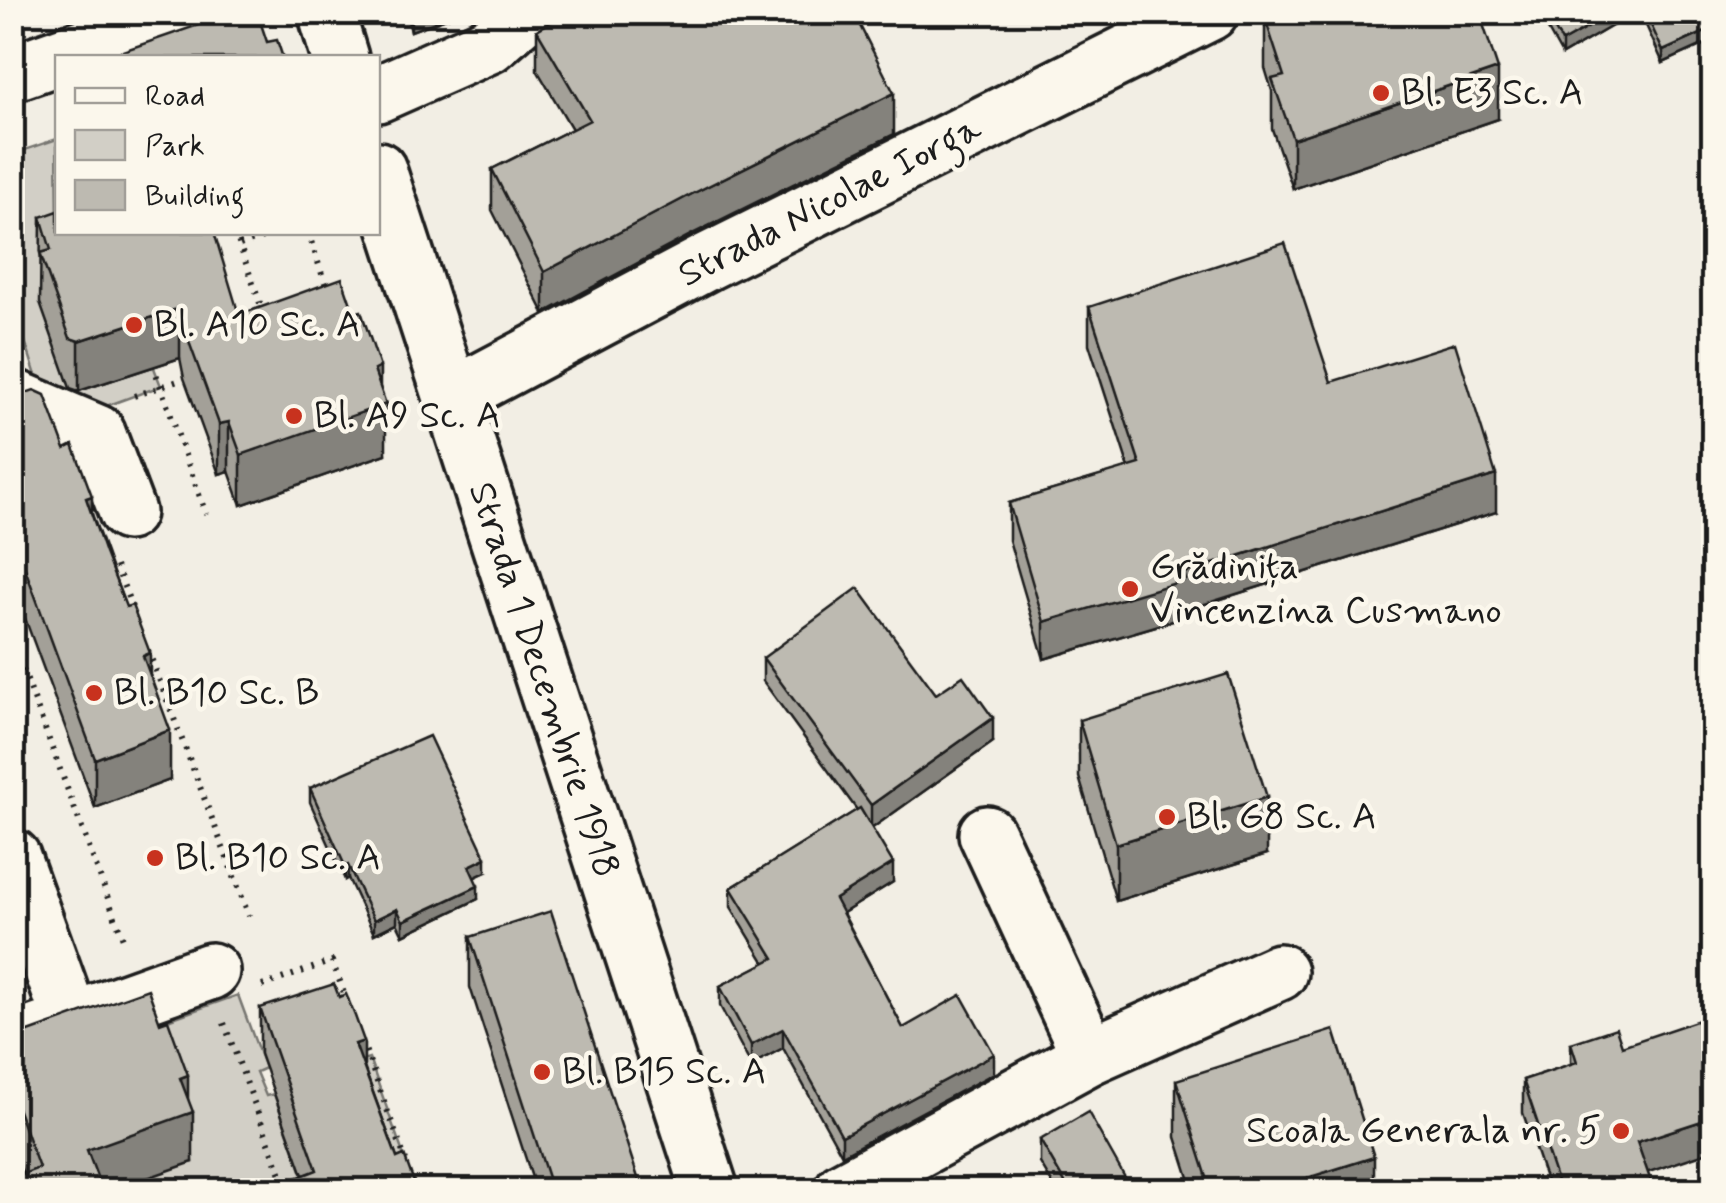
<svg xmlns="http://www.w3.org/2000/svg" width="1726" height="1203" viewBox="0 0 1726 1203" font-family="Mynerve,sans-serif">
	<style>
		.green { fill: #d2cfc6; stroke: #777671; stroke-width: 2.5 }
		.lines { fill: none; stroke-linecap: round; stroke-linejoin: round }
		.minor-casing { stroke: #1c1c1c; stroke-width: 62 }
		.major-casing { stroke: #1c1c1c; stroke-width: 62 }
		.path { stroke: #1c1c1c; stroke-width: 6; stroke-dasharray: 2.5 8; stroke-linecap: butt }
		.minor { stroke: #fbf7ec; stroke-width: 55 }
		.major { stroke: #fbf7ec; stroke-width: 55 }
		.wall { fill: #a3a098; stroke: #1c1c1c; stroke-width: 2.5 }
		.shaded-wall { fill: #84827c; stroke: #1c1c1c; stroke-width: 2.5 }
		.building { fill: #bdbab1; stroke: #1c1c1c; stroke-width: 2.5 }
		.poi-dot { fill: #c8321e; stroke: #fbf7ec; stroke-width: 4 }
		.labels { text-anchor: middle; dominant-baseline: central; stroke-width: 9; stroke-linejoin: round; paint-order: stroke }
		.poi-label { font-size: 38px; fill: #1c1c1c; stroke: #fbf7ec; text-anchor: start }
		.street-label { font-size: 38px; fill: #1c1c1c; stroke: #fbf7ec }
	</style>
	<rect width="100%" height="100%" fill="#f2eee4"/>
	<filter id="ink" filterUnits="userSpaceOnUse"><feTurbulence type="fractalNoise" baseFrequency=".01" numOctaves="2"/><feDisplacementMap in="SourceGraphic" scale="20" xChannelSelector="R" yChannelSelector="G"/><feConvolveMatrix kernelMatrix="1 2 1 2 8 2 1 2 1" color-interpolation-filters="sRGB"/></filter>
	<g filter="url(#ink)">
		<g class="green">
			<polygon points="57,139 58,232 153,365 161,386 90,412 40,388 13,304 12,195 18,193 13,176 13,154"/>
			<polygon points="238,995 265,1068 256,1072 266,1096 274,1094 308,1190 102,1190 12,1075"/>
			<polygon points="369,1058 416,1190 392,1190 355,1062"/>
		</g>
		<g class="lines">
			<g class="minor-casing">
				<g id="minor">
					<polyline points="12,73 184,12"/>
					<polyline points="378,94 489,45 527,12"/>
					<polyline points="12,397 97,433 127,512"/>
					<polyline points="452,397 707,262 1210,12"/>
					<polyline points="987,834 1090,1056"/>
					<polyline points="12,857 71,1021 12,1042"/>
					<polyline points="77,1019 211,971"/>
					<polyline points="843,1190 1090,1056 1279,972"/>
				</g>
			</g>
			<g class="major-casing">
				<g id="major">
					<polyline points="326,12 340,58"/>
					<polyline points="378,170 710,1190"/>
				</g>
			</g>
			<g class="path">
				<polyline points="235,232 263,312"/>
				<polyline points="308,232 328,292"/>
				<polyline points="240,245 277,232"/>
				<polyline points="153,365 206,514"/>
				<polyline points="134,396 193,376"/>
				<polyline points="116,566 133,610"/>
				<polyline points="12,640 125,944"/>
				<polyline points="148,650 249,916"/>
				<polyline points="262,986 332,961 347,1001"/>
				<polyline points="224,1023 287,1190"/>
				<polyline points="362,1041 406,1161"/>
				<polyline points="12,1167 21,1190"/>
			</g>
			<use href="#minor" class="minor"/>
			<use href="#major" class="major"/>
		</g>
		<g class="wall">
			<polygon points="405,12 462,12 411,31"/>
			<polygon points="568,12 856,12 854,14 894,134 692,234 544,313 492,210 492,169 572,129 537,70 537,30"/>
			<polygon points="1538,12 1636,12 1562,55"/>
			<polygon points="1640,12 1714,12 1714,40 1663,63"/>
			<polygon points="1265,18 1498,119 1293,189 1272,129 1272,91 1265,68"/>
			<polygon points="41,217 239,315 380,388 386,454 241,505 229,471 219,474 184,378 180,358 79,391 70,388 40,303"/>
			<polygon points="1089,307 1331,382 1496,512 1186,610 1186,617 1044,659 1009,540 1009,503 1129,468 1089,344"/>
			<polygon points="12,398 65,449 92,514 150,676 170,780 95,808 12,583"/>
			<polygon points="763,658 936,694 993,742 872,828 893,882 843,913 903,1028 994,1073 842,1155 783,1048 751,1065 720,1006 720,986 765,963 731,907 731,888 857,810 763,681"/>
			<polygon points="1079,720 1267,854 1116,901 1079,777"/>
			<polygon points="310,788 486,872 474,877 478,899 403,935 397,923 374,934 348,878 345,880 310,802"/>
			<polygon points="470,937 642,1190 536,1190 470,987"/>
			<polygon points="260,1008 364,1067 397,1158 303,1175 260,1054"/>
			<polygon points="12,1038 188,1101 193,1162 23,1174 12,1144"/>
			<polygon points="1571,1043 1622,1046 1647,1172 1654,1190 1549,1190 1523,1113 1523,1080 1571,1064"/>
			<polygon points="1176,1080 1374,1190 1193,1190 1176,1137"/>
			<polygon points="1040,1140 1132,1190 1056,1190 1040,1163"/>
		</g>
		<g class="shaded-wall">
			<polygon points="411,12 462,12 411,31"/>
			<polygon points="1615,12 1636,12 1562,55 1562,42"/>
			<polygon points="1714,28 1714,40 1663,63 1663,51"/>
			<polygon points="1498,69 1498,119 1293,189 1293,139"/>
			<polygon points="894,93 894,134 692,234 544,313 544,272 692,194"/>
			<polygon points="180,308 180,358 79,391 79,341"/>
			<polygon points="380,367 380,406 386,404 386,454 241,505 241,455"/>
			<polygon points="229,422 229,471 219,474 219,424"/>
			<polygon points="1496,475 1496,512 1186,610 1186,617 1044,659 1044,622 1184,573"/>
			<polygon points="92,496 92,545 86,498"/>
			<polygon points="150,653 150,703 143,656"/>
			<polygon points="993,718 993,742 871,829 871,805"/>
			<polygon points="170,730 170,780 95,808 95,759"/>
			<polygon points="1267,797 1267,854 1116,901 1116,844"/>
			<polygon points="486,858 486,872 469,880 469,866"/>
			<polygon points="893,863 893,882 835,918 835,899"/>
			<polygon points="348,865 348,878 345,880 345,866"/>
			<polygon points="478,886 478,899 403,935 403,921"/>
			<polygon points="397,909 397,923 374,934 374,920"/>
			<polygon points="783,1029 783,1048 751,1065 751,1045"/>
			<polygon points="364,1041 364,1087 355,1044"/>
			<polygon points="994,1054 994,1073 842,1155 842,1136"/>
			<polygon points="188,1075 188,1114 193,1112 193,1162 113,1190 87,1190 87,1150 180,1078"/>
			<polygon points="1714,1117 1714,1150 1637,1176 1637,1142"/>
			<polygon points="1374,1157 1374,1190 1269,1190"/>
		</g>
		<g class="building">
			<polygon points="236,12 257,12 267,42 277,40 283,58 112,58 111,55"/>
			<polygon points="568,12 853,12 894,93 692,194 544,272 492,169 590,120 537,30"/>
			<polygon points="1281,12 1479,12 1498,69 1293,139 1272,79 1284,76 1265,18"/>
			<polygon points="1545,12 1615,12 1562,42"/>
			<polygon points="1645,12 1714,12 1714,28 1663,51"/>
			<polygon points="58,211 58,232 214,232 239,315 342,278 354,313 361,311 380,367 374,370 386,404 241,455 229,422 219,424 184,328 180,308 79,341 70,338 40,253 51,250 41,217"/>
			<polygon points="1285,243 1331,382 1455,343 1496,475 1184,573 1186,580 1044,622 1009,503 1140,464 1089,307"/>
			<polygon points="34,390 45,395 65,449 73,445 92,496 86,498 105,553 126,607 132,605 150,653 143,656 170,730 95,759 12,533 12,398"/>
			<polygon points="858,588 936,694 963,676 993,718 871,805 763,658"/>
			<polygon points="1228,674 1267,797 1116,844 1079,720"/>
			<polygon points="429,736 486,858 469,866 478,886 403,921 397,909 374,920 348,865 345,866 310,788"/>
			<polygon points="860,808 893,863 835,899 903,1028 961,995 994,1054 842,1136 783,1029 751,1045 720,986 774,958 731,888"/>
			<polygon points="551,911 642,1190 552,1190 470,937"/>
			<polygon points="334,984 339,997 346,994 355,1016 364,1041 355,1044 397,1158 404,1155 417,1190 265,1190 317,1170 260,1008"/>
			<polygon points="148,989 160,1023 168,1020 188,1075 180,1078 193,1112 87,1150 102,1190 12,1190 12,1178 39,1168 12,1094 12,1077 15,1076 12,1069 12,1038"/>
			<polygon points="1714,1015 1714,1117 1637,1142 1654,1190 1560,1190 1523,1080 1577,1062 1571,1043 1616,1028 1622,1046"/>
			<polygon points="1334,1030 1374,1157 1269,1190 1211,1190 1176,1080"/>
			<polygon points="1088,1112 1132,1190 1069,1190 1040,1140"/>
		</g>
	</g>
	<g class="poi-dot">
		<circle cx="1381" cy="93" r="10"/>
		<circle cx="134" cy="325" r="10"/>
		<circle cx="294" cy="416" r="10"/>
		<circle cx="1130" cy="589" r="10"/>
		<circle cx="94" cy="693" r="10"/>
		<circle cx="1167" cy="817" r="10"/>
		<circle cx="155" cy="858" r="10"/>
		<circle cx="542" cy="1072" r="10"/>
		<circle cx="1621" cy="1131" r="10"/>
	</g>
	<g class="labels">
		<g class="poi-label">
			<text x="1401" y="93">Bl. E3 Sc. A</text>
			<text x="154" y="325">Bl. A10 Sc. A</text>
			<text x="314" y="416">Bl. A9 Sc. A</text>
			<text x="1150" y="567">Grădinița<tspan x="1150" dy="44">Vincenzina Cusmano</tspan></text>
			<text x="114" y="693">Bl. B10 Sc. B</text>
			<text x="1187" y="817">Bl. G8 Sc. A</text>
			<text x="175" y="858">Bl. B10 Sc. A</text>
			<text x="562" y="1072">Bl. B15 Sc. A</text>
			<text x="1601" y="1131" text-anchor="end">Scoala Generala nr. 5</text>
		</g>
		<g class="street-label">
			<text transform="translate(830 202) rotate(-27)">Strada Nicolae Iorga</text>
			<text transform="translate(543 680) rotate(72)">Strada 1 Decembrie 1918</text>
		</g>
	</g>
	<rect width="1726" height="1203" fill="none" stroke="#fbf7ec" stroke-width="50"/>
	<rect x="25" y="25" width="1676" height="1153" fill="none" stroke="#1c1c1c" stroke-width="4" filter="url(#ink)"/>
	<rect x="55" y="55" width="325" height="180" fill="#fbf7ec" stroke="#a29f99" stroke-width="2.5"/>
	<rect x="75" y="88" width="50" height="15" fill="#fbf7ec" stroke="#a29f99" stroke-width="2.5"/>
	<text x="145" y="105" font-size="30" fill="#1c1c1c">Road</text>
	<rect x="75" y="130" width="50" height="30" fill="#d2cfc6" stroke="#a29f99" stroke-width="2.5"/>
	<text x="145" y="155" font-size="30" fill="#1c1c1c">Park</text>
	<rect x="75" y="180" width="50" height="30" fill="#bdbab1" stroke="#a29f99" stroke-width="2.5"/>
	<text x="145" y="205" font-size="30" fill="#1c1c1c">Building</text>
</svg>
